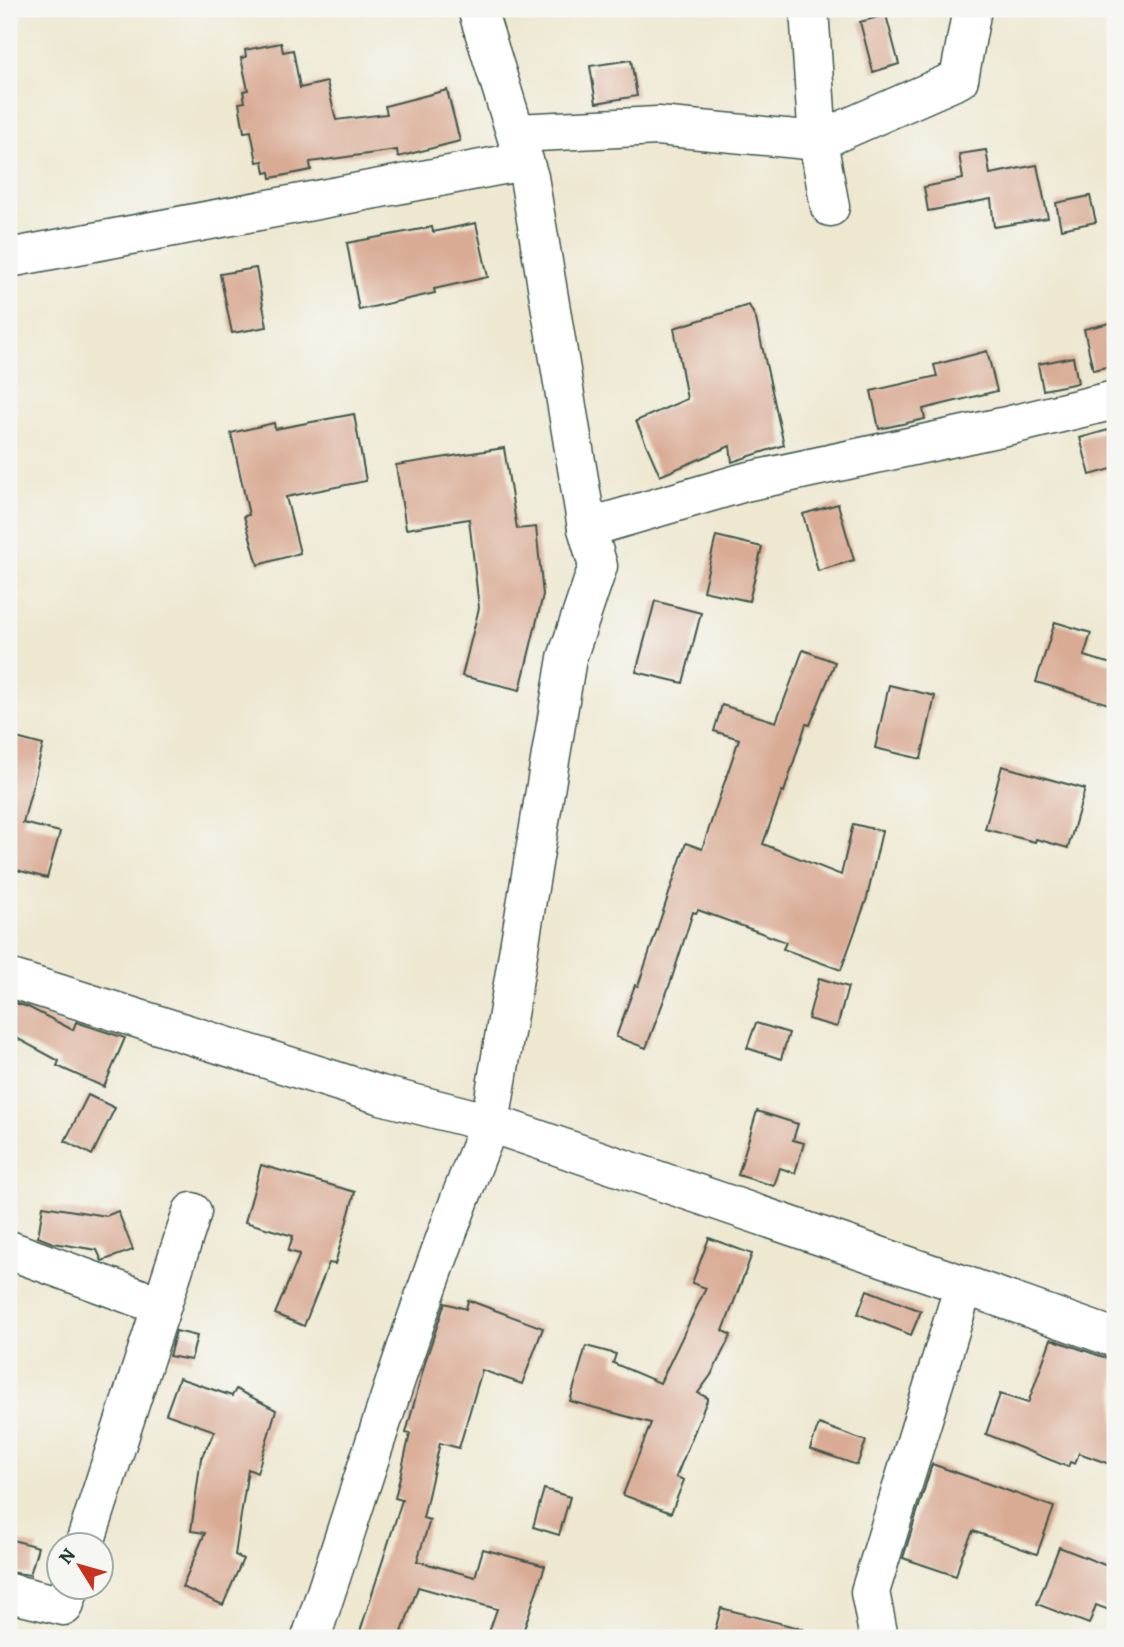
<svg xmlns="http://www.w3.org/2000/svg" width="1124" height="1647" viewBox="0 0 1124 1647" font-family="Alegreya,serif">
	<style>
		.building { fill: #d9ab94 }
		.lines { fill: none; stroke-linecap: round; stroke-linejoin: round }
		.minor-casing { stroke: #3e574c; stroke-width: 41 }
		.minor { stroke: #fff; stroke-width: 38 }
	</style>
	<rect width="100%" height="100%" fill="#f6f6f2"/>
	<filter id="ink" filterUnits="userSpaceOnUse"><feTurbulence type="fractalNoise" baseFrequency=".0143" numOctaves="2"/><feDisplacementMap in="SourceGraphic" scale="14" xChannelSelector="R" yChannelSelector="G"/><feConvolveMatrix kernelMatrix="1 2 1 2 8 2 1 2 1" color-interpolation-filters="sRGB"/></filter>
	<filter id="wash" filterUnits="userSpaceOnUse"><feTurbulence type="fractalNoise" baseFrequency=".00686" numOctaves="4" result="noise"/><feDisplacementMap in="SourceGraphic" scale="28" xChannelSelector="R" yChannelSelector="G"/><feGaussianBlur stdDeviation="1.57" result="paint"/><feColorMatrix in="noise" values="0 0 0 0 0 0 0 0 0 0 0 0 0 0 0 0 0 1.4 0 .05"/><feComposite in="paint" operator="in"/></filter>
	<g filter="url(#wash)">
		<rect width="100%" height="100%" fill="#eee8d1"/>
		<g id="blocks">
			<g class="building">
				<polygon points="886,15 899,64 873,72 860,22"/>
				<polygon points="281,43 283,52 293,50 300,88 327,82 336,120 387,114 385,106 447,90 460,141 398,157 397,150 310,162 311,170 271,178 270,172 265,173 263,161 257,162 251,131 244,132 239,103 245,102 243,91 248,90 241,58 246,57 245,50"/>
				<polygon points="631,60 637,96 596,103 590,66"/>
				<polygon points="986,150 990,174 1037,165 1048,218 994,227 991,199 928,211 924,187 963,179 959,154"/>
				<polygon points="1090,196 1096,222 1061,229 1056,203"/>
				<polygon points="476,223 488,277 434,289 435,293 359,310 347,243 432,227 433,232"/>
				<polygon points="256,268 267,327 232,333 220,274"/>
				<polygon points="749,305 756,319 784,445 732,462 730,446 660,476 636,421 687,399 674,328"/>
				<polygon points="1115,322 1115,365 1093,370 1084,329"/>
				<polygon points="987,351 997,391 923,409 925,419 879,429 871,391 937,376 934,365"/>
				<polygon points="1073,357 1078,383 1043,390 1038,364"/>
				<polygon points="354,414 366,481 286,497 300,553 258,565 244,516 249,515 231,433 274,423 275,429"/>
				<polygon points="1115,428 1115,468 1090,475 1080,438"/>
				<polygon points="504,448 517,529 536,527 543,595 520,690 462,676 479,608 469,519 406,529 396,465"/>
				<polygon points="838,504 854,560 818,571 803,514"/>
				<polygon points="716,536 762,547 749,601 703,591"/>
				<polygon points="655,601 701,613 683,683 636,672"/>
				<polygon points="1055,622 1091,633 1084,656 1115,665 1115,706 1036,682"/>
				<polygon points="803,650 835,662 810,725 806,724 784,792 782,791 763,844 841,875 853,824 882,831 867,898 841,970 783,949 786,942 698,910 696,913 693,912 671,981 646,1048 616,1037 635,985 638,986 686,843 702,849 739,739 714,731 722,705 776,722"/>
				<polygon points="889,685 935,696 921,759 875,748"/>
				<polygon points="9,736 43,745 23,823 60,832 47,878 9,868"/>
				<polygon points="1002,766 1085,789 1068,848 1036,839 1035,842 985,829"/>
				<polygon points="819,978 848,987 837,1027 808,1019"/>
				<polygon points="9,1001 28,1007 73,1030 76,1022 125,1038 104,1087 57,1066 59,1061 9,1034"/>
				<polygon points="756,1023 789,1033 781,1059 747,1048"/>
				<polygon points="88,1095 115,1108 92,1155 65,1141"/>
				<polygon points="757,1111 798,1124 793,1140 804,1143 795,1173 780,1168 774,1186 738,1175"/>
				<polygon points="261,1165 355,1192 335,1264 329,1263 304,1326 275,1314 300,1254 288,1251 293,1236 245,1222"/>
				<polygon points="43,1206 106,1216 118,1211 133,1250 102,1261 97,1250 53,1243 38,1237"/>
				<polygon points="709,1238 752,1254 723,1331 731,1335 711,1375 698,1393 708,1398 676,1477 684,1480 671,1513 623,1495 651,1423 570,1401 586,1346 616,1354 613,1363 660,1383 706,1288 692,1283"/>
				<polygon points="867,1290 921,1311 911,1335 858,1314"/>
				<polygon points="468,1300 543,1328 522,1384 482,1370 459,1448 440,1443 423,1518 430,1520 417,1561 475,1577 483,1549 545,1566 521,1638 487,1638 497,1609 418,1587 400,1638 358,1638 402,1500 395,1498 410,1434 406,1433 426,1359 445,1303 466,1309"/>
				<polygon points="176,1331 197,1336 191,1360 169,1356"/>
				<polygon points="1051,1339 1115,1361 1115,1466 1079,1453 1075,1464 1070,1462 1068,1467 986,1434 1000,1394 1028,1403"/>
				<polygon points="179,1378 232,1396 236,1389 276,1410 257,1473 248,1469 235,1555 243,1559 223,1605 182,1587 205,1533 191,1531 201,1458 215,1431 166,1414"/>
				<polygon points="819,1424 866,1441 857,1465 810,1449"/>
				<polygon points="932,1464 1054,1507 1037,1554 973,1531 962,1555 956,1576 903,1558"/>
				<polygon points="544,1489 570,1497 559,1535 533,1527"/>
				<polygon points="9,1539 38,1547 30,1575 9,1572"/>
				<polygon points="1059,1547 1115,1569 1115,1594 1109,1610 1096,1605 1089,1624 1037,1604"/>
				<polygon points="721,1608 803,1629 802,1638 713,1638"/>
			</g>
		</g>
	</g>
	<g filter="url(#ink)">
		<use href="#blocks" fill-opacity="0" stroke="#3e574c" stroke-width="2"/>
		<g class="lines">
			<g class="minor-casing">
				<g id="minor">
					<polyline points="809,9 818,141 830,207"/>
					<polyline points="516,133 658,126 818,141 959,79 972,9"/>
					<polyline points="9,258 524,161"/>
					<polyline points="587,528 745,482 1011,425 1115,400"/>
					<polyline points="9,978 381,1095 490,1123 964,1285 1115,1338"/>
					<polyline points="9,1250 161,1306"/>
					<polyline points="84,1546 192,1212"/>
					<polyline points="9,1593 64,1606 70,1588"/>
					<path d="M311,1638C368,1466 421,1291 490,1123L567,658L598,566L587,528L529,177L477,9"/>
					<polyline points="879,1638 870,1592 964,1285"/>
				</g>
			</g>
			<use href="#minor" class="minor"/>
		</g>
	</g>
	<rect width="1124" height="1647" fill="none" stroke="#f6f6f2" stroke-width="35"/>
	<g transform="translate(80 1566) rotate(307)"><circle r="33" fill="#f6f6f2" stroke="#a0aca6" stroke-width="2"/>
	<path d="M0-5L12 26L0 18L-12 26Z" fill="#c8321e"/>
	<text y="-10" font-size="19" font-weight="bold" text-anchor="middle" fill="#1f3d34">N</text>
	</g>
</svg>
